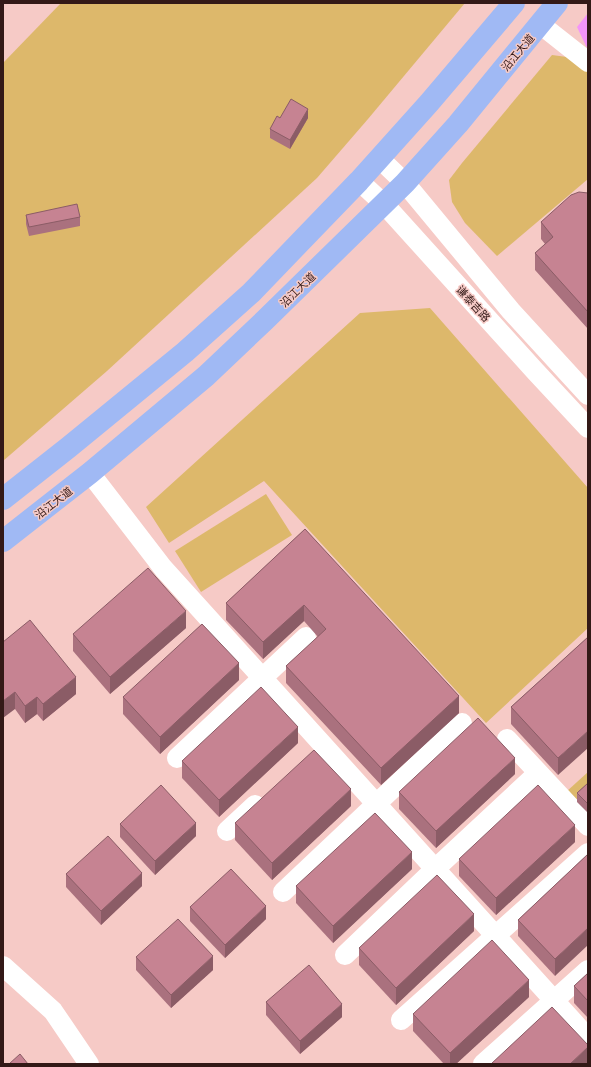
<svg xmlns="http://www.w3.org/2000/svg" width="591" height="1067" viewBox="0 0 591 1067" font-family="Literata,'Noto Sans SC',serif">
	<style>
		.green { fill: #ddb86b }
		.water { fill: #f394f9 }
		.lines { fill: none; stroke-linecap: round; stroke-linejoin: round }
		.minor { stroke: #fff; stroke-width: 20 }
		.major { stroke: #a0b9f4; stroke-width: 22 }
		.wall { fill: #aa717e }
		.shaded-wall { fill: #8b5c66 }
		.building { fill: #c68392; stroke: #8b5c66 }
		.labels { text-anchor: middle; dominant-baseline: central; stroke-width: 3; stroke-linejoin: round; paint-order: stroke }
		.street-label { font-size: 11px; fill: #331917; stroke: #f6cac6 }
	</style>
	<rect width="100%" height="100%" fill="#f6cac6"/>
	<g class="green">
		<polygon points="61,3 465,3 368,119 317,178 107,371 3,461 3,63"/>
		<polygon points="552,55 567,57 588,72 588,179 497,256 465,223 452,202 449,180 462,163"/>
		<polygon points="430,308 588,488 588,628 486,723 264,481 169,543 146,507 360,313"/>
		<polygon points="266,494 292,535 201,592 175,551"/>
		<polygon points="588,772 588,792 577,802 566,792"/>
	</g>
	<polygon class="water" points="588,13 588,48 586,46 577,27"/>
	<g class="lines">
		<g class="minor">
			<polyline points="540,24 588,62"/>
			<polyline points="379,158 405,183 511,311 588,395"/>
			<polyline points="359,181 384,204 535,371 588,428"/>
			<polyline points="90,473 163,568 588,1038"/>
			<polyline points="507,739 588,826"/>
			<polyline points="177,758 306,637"/>
			<polyline points="227,831 255,805"/>
			<polyline points="283,892 462,723"/>
			<polyline points="345,955 435,869 538,773"/>
			<polyline points="3,966 53,1011 89,1064"/>
			<polyline points="401,1020 588,853"/>
			<polyline points="483,1064 588,970"/>
		</g>
		<g class="major">
			<polyline points="3,499 69,447 185,352 251,293 359,181 429,103 514,3"/>
			<polyline points="3,541 90,473 206,376 265,320 405,183 458,124 557,3"/>
		</g>
	</g>
	<g class="wall">
		<polygon points="280,118 308,118 290,149 270,138 270,129"/>
		<polygon points="588,193 588,329 535,270 535,253 545,244 541,239 541,222"/>
		<polygon points="26,215 80,217 80,226 29,236 26,224"/>
		<polygon points="305,529 459,713 381,785 286,683 286,666 318,637 304,621 263,659 226,620 226,603"/>
		<polygon points="186,628 110,694 73,651 73,634"/>
		<polygon points="588,637 558,775 511,724 511,707"/>
		<polygon points="3,642 76,694 43,721 37,714 25,723 15,709"/>
		<polygon points="239,680 160,754 123,714 123,697"/>
		<polygon points="298,743 219,817 182,778 182,761"/>
		<polygon points="515,774 436,848 399,809 399,792"/>
		<polygon points="588,783 588,813 577,802 577,793"/>
		<polygon points="351,806 272,880 235,840 235,823"/>
		<polygon points="120,824 196,836 155,875 120,837"/>
		<polygon points="575,842 496,915 459,876 459,859"/>
		<polygon points="588,854 555,976 518,936 518,920"/>
		<polygon points="412,869 333,943 296,903 296,886"/>
		<polygon points="66,874 142,886 101,925 66,887"/>
		<polygon points="190,907 266,919 225,958 190,921"/>
		<polygon points="474,931 396,1005 359,965 359,948"/>
		<polygon points="136,957 213,970 171,1008 136,970"/>
		<polygon points="588,973 588,1018 574,1003 574,986"/>
		<polygon points="529,997 456,1064 444,1064 413,1031 413,1014"/>
		<polygon points="266,1002 342,1017 300,1054 266,1015"/>
	</g>
	<g class="shaded-wall">
		<polygon points="308,109 308,118 290,149 290,140"/>
		<polygon points="304,605 304,621 263,659 263,642"/>
		<polygon points="186,611 186,628 110,694 110,677"/>
		<polygon points="239,663 239,680 160,754 160,737"/>
		<polygon points="76,677 76,694 43,721 43,704"/>
		<polygon points="15,692 15,709 3,718 3,701"/>
		<polygon points="459,696 459,713 381,785 381,768"/>
		<polygon points="37,697 37,714 25,723 25,706"/>
		<polygon points="298,727 298,743 219,817 219,800"/>
		<polygon points="588,731 588,748 558,775 558,758"/>
		<polygon points="515,758 515,774 436,848 436,831"/>
		<polygon points="351,789 351,806 272,880 272,863"/>
		<polygon points="196,823 196,836 155,875 155,861"/>
		<polygon points="575,825 575,842 496,915 496,898"/>
		<polygon points="412,852 412,869 333,943 333,926"/>
		<polygon points="142,873 142,886 101,925 101,911"/>
		<polygon points="266,906 266,919 225,958 225,945"/>
		<polygon points="474,914 474,931 396,1005 396,988"/>
		<polygon points="588,928 588,945 555,976 555,959"/>
		<polygon points="213,956 213,970 171,1008 171,995"/>
		<polygon points="529,980 529,997 456,1064 450,1064 450,1053"/>
		<polygon points="342,1004 342,1017 300,1054 300,1041"/>
		<polygon points="588,1047 588,1064 570,1064"/>
	</g>
	<g class="building">
		<polygon points="291,99 308,109 290,140 270,129 277,116 280,118"/>
		<polygon points="579,192 588,193 588,312 535,253 553,237 541,222 571,195"/>
		<polygon points="77,204 80,217 29,227 26,215"/>
		<polygon points="305,529 459,696 381,768 286,666 326,629 304,605 263,642 226,603"/>
		<polygon points="148,568 186,611 110,677 73,634"/>
		<polygon points="30,620 76,677 43,704 37,697 25,706 15,692 3,701 3,642"/>
		<polygon points="202,624 239,663 160,737 123,697"/>
		<polygon points="588,637 588,731 558,758 511,707"/>
		<polygon points="261,687 298,727 219,800 182,761"/>
		<polygon points="478,718 515,758 436,831 399,792"/>
		<polygon points="314,750 351,789 272,863 235,823"/>
		<polygon points="588,783 588,804 577,793"/>
		<polygon points="161,785 196,823 155,861 120,824"/>
		<polygon points="538,785 575,825 496,898 459,859"/>
		<polygon points="375,813 412,852 333,926 296,886"/>
		<polygon points="108,836 142,873 101,911 66,874"/>
		<polygon points="588,854 588,928 555,959 518,920"/>
		<polygon points="231,869 266,906 225,945 190,907"/>
		<polygon points="437,875 474,914 396,988 359,948"/>
		<polygon points="178,919 213,956 171,995 136,957"/>
		<polygon points="492,940 529,980 450,1053 413,1014"/>
		<polygon points="309,965 342,1004 300,1041 266,1002"/>
		<polygon points="588,973 588,1001 574,986"/>
		<polygon points="552,1007 588,1045 588,1047 570,1064 491,1064"/>
		<polygon points="20,1054 28,1064 9,1064"/>
	</g>
	<g class="labels">
		<g class="street-label">
			<text transform="translate(517 52) rotate(-50)">沿江大道</text>
			<text transform="translate(297 289) rotate(-44)">沿江大道</text>
			<text transform="translate(474 303) rotate(48)">谦泰吉路</text>
			<text transform="translate(53 502) rotate(-38)">沿江大道</text>
		</g>
	</g>
	<rect width="591" height="1067" fill="none" stroke="#331917" stroke-width="8"/>
</svg>
